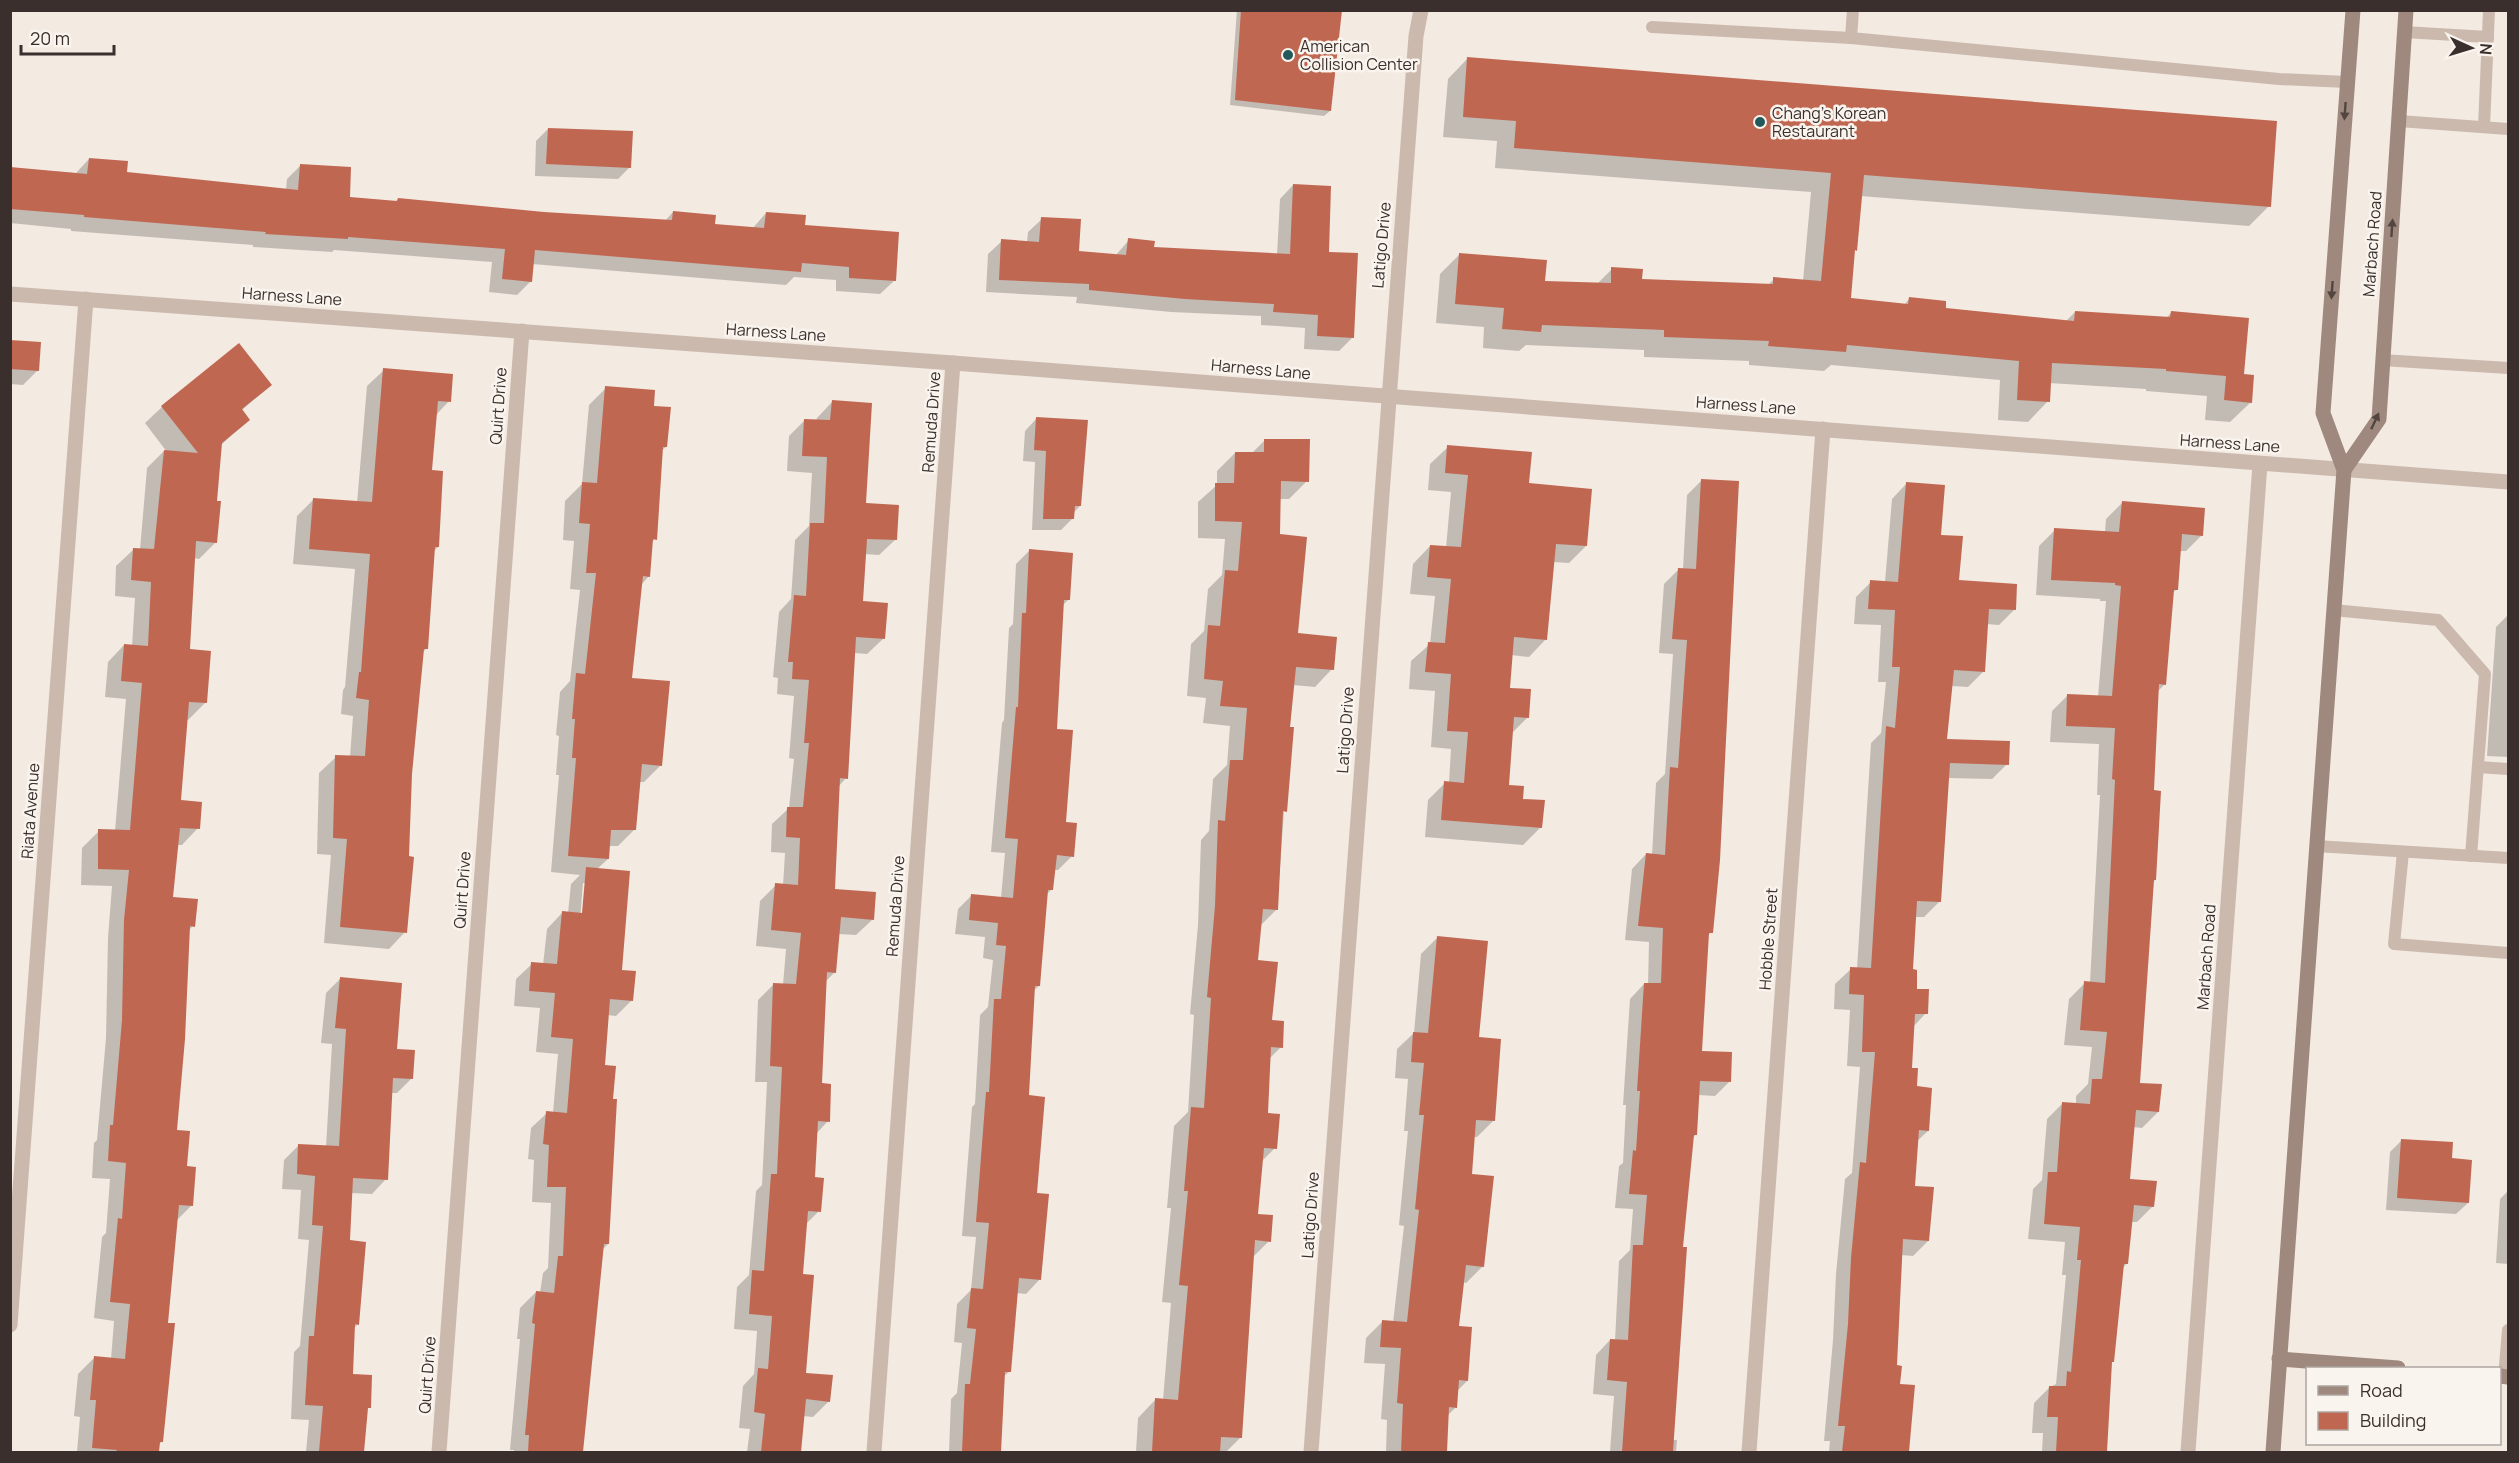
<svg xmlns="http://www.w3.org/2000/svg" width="2519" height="1463" viewBox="0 0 2519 1463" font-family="Manrope,sans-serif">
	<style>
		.shadow { fill: #0003; fill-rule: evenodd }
		.building { fill: #c06752 }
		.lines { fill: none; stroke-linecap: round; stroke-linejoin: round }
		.lane { stroke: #cbb9ae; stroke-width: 12 }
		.street { stroke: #cbb9ae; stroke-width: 15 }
		.secondary { stroke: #9f897f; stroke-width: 15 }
		.oneway { fill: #534641 }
		.poi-dot { fill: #23595a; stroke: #faf4ee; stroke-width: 2 }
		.labels { text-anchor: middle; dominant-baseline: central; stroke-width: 5; stroke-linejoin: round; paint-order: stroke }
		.poi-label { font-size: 16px; fill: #3a2f2c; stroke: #faf4ee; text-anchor: start }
		.street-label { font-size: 16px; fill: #3a2f2c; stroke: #faf4ee }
	</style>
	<rect width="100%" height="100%" fill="#f3eae2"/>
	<g class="shadow">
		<polygon points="1237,10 1340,10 1330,111 1324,116 1230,105"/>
		<polygon points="1468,58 2269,206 2249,226 1860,196 1855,250 1853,252 1849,300 1904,305 1909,299 1944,310 2066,321 2075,312 2166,318 2171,313 2242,376 2251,402 2230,422 2205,420 2207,396 2146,391 2146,389 2049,383 2048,401 2028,422 1998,420 2000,380 1831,365 1824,371 1749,365 1749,361 1644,357 1644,350 1526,345 1519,351 1483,348 1484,327 1436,323 1440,274 1460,254 1543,282 1597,284 1612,269 1641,280 1768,285 1774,279 1803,281 1811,192 1495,168 1497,141 1443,137 1448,79"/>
		<polygon points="548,129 630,167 618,179 535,176 536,141"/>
		<polygon points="89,159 125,173 286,190 287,179 300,166 348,199 395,202 398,199 544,214 665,221 673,212 714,226 752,229 766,213 804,226 894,281 880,294 836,291 836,280 794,277 786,285 532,264 531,281 517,295 489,292 492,262 334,250 332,252 253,247 253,245 71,231 71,229 10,223 10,168 76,173"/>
		<polygon points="1293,185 1327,253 1352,338 1339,351 1304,349 1305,328 1261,325 1261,316 1171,312 1076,303 1077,297 986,292 988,254 1002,241 1027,242 1028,232 1042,219 1078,252 1115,256 1129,240 1153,249 1277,255 1280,199"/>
		<polygon points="10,341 38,370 23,385 10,384"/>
		<polygon points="238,345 270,385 241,411 248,420 220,446 215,502 216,542 199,559 194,558 188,651 205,703 188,720 186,719 179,801 198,828 182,845 177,845 172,898 193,926 188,931 175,1131 186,1168 191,1206 176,1221 166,1324 162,1441 158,1446 157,1452 77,1452 80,1417 74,1416 78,1374 95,1357 111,1359 114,1321 94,1318 102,1237 106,1233 110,1179 92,1178 94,1143 97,1140 106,1038 108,938 112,886 81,885 82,848 99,831 115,831 126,699 105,697 108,662 124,645 132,646 135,598 115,596 116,566 133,550 140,550 147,468 164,451 167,452 145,423 162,407"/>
		<polygon points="384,370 449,401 436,415 431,472 438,547 434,551 426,649 422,653 411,773 405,932 389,949 324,943 331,855 317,854 319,773 336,757 350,757 353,716 341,714 343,690 345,687 355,569 293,564 297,516 314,499 357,503 367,386"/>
		<path d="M606,388L652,407L666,447L661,451L655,539L651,543L649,576L641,585L631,679L661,765L644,782H639L635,829L618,846H609L608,859L597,869L621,971L632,1000L616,1016L607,1015L603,1066L611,1100L608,1244L602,1250L581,1452H514V1450H510L520,1339H517L520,1308L536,1292L540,1293L543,1273L548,1268L551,1203L532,1202L534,1160L528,1159L531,1128L547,1113H553L558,1054L536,1052L540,1008L514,1006L516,979L532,964L543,965L547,929L562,913H568L571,884L580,875L551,872L559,775H556L559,736L556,735L560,692L570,681L580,590L570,589L574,541L563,540L565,501L582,484L589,405ZM583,883H586L583,921L580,920Z"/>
		<polygon points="832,402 864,504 895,540 879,555 864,554 861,602 883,639 867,654 854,653 846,778 838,787 833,890 872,920 856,935 838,934 835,972 825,982 821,1085 828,1121 816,1134 814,1179 819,1211 805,1225 801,1276 804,1374 829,1401 813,1417 803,1416 799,1452 747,1452 750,1429 739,1428 743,1386 754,1374 757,1331 734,1329 737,1287 749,1275 756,1191 762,1185 767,1082 755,1082 758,1000 774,984 783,985 786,949 756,946 760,901 776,885 783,886 785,853 771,852 772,824 789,808 794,759 789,758 794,696 777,694 778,678 773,677 779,612 791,599 795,540 809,526 812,473 787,471 789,436 805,420 816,421 817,418"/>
		<polygon points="1036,419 1080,506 1073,513 1073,518 1061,530 1032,530 1035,462 1023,461 1025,431"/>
		<polygon points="1265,440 1307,481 1289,499 1279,499 1279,536 1297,634 1332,669 1315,687 1293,685 1277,909 1259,927 1256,961 1271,1022 1281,1047 1269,1059 1266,1114 1275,1148 1261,1162 1257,1215 1269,1241 1252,1258 1241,1437 1226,1452 1136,1452 1138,1418 1155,1400 1163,1400 1171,1303 1162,1302 1171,1208 1167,1208 1174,1126 1188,1112 1194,1015 1190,1014 1198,925 1201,840 1209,831 1213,779 1227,765 1230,726 1203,723 1206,698 1187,696 1191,644 1204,631 1208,589 1222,575 1225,539 1198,538 1198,502 1217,485 1217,471 1235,453 1252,453"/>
		<polygon points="1448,447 1527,485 1586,546 1569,563 1553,562 1546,639 1529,657 1511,655 1509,689 1528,717 1512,733 1507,786 1522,800 1541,827 1523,845 1425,837 1428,800 1445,783 1449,783 1451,749 1431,747 1435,691 1409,689 1411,661 1430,644 1435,596 1410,594 1413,564 1430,546 1446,548 1451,492 1428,490 1430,464"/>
		<polygon points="1702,480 1711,932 1707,937 1700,1052 1729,1082 1715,1096 1698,1095 1696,1134 1693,1138 1682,1248 1672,1440 1677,1440 1676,1452 1610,1452 1614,1396 1593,1394 1596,1355 1610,1340 1615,1341 1619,1261 1630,1250 1633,1209 1615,1208 1619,1166 1623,1163 1626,1105 1623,1105 1630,999 1644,984 1648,984 1649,942 1625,940 1632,869 1646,854 1652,855 1656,783 1665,774 1673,654 1659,653 1664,584 1679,569 1683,569 1687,495"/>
		<polygon points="1907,483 1939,536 1957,582 2014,610 1999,625 1986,624 1984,671 1968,687 1951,686 1946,740 2007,764 1992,779 1947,778 1939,902 1924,917 1915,917 1912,971 1915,990 1926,1013 1913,1027 1911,1069 1928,1131 1916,1142 1913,1187 1928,1241 1913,1256 1901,1255 1895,1367 1902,1422 1899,1452 1829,1452 1830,1441 1824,1441 1833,1340 1836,1274 1845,1179 1852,1173 1860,1067 1847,1066 1850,1010 1834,1009 1835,984 1851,969 1857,969 1871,743 1881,733 1886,682 1878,682 1881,625 1854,624 1856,597 1871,582 1885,582 1892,499"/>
		<polygon points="2122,503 2202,535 2186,551 2179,551 2176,590 2172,593 2165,684 2157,692 2152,792 2155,880 2153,882 2138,1084 2158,1112 2142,1128 2133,1127 2128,1180 2153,1206 2137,1222 2131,1222 2127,1263 2122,1269 2113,1361 2110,1364 2105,1452 2042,1452 2043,1433 2032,1433 2034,1403 2050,1387 2056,1384 2066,1275 2062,1275 2065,1242 2028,1239 2033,1189 2042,1180 2047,1119 2063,1103 2076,1105 2076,1096 2088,1084 2092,1047 2064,1045 2069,999 2085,983 2090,983 2100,795 2097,795 2099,744 2050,742 2052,711 2068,695 2098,697 2106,601 2100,601 2100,599 2036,595 2039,546 2055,530 2105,532 2106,519"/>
		<polygon points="1030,550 1069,599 1062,606 1056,730 1064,823 1072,856 1058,870 1054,870 1052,889 1046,895 1039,986 1033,991 1027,1097 1036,1195 1040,1279 1026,1294 1016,1293 1009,1372 1003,1377 1000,1452 949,1452 951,1399 957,1393 962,1343 954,1342 957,1304 971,1290 976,1237 962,1236 972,1107 975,1104 980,1015 988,1007 993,960 983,958 985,937 955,934 958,909 972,895 1001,898 1005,853 991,852 1002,723 1004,720 1009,628 1013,624 1016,564"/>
		<polygon points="2508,615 2508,757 2487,756 2496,627"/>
		<polygon points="1437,938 1477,1038 1493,1121 1477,1137 1473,1137 1470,1175 1483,1266 1466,1283 1462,1282 1457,1327 1467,1381 1457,1391 1456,1407 1447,1416 1445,1452 1386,1452 1387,1420 1381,1419 1385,1364 1364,1363 1366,1338 1382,1322 1393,1323 1404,1226 1399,1225 1408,1131 1404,1131 1408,1079 1395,1078 1397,1049 1414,1033 1421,954"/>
		<polygon points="341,978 395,1051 412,1078 397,1093 391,1093 386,1179 372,1194 351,1193 348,1241 358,1324 353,1329 351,1376 369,1407 366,1411 363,1452 306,1452 309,1420 291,1419 294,1352 300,1346 309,1240 298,1239 301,1190 282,1189 284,1160 299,1145 326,1147 332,1044 321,1043 326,993"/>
		<polygon points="2402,1140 2450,1160 2468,1203 2456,1214 2386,1210 2390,1152"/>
		<polygon points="2508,1191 2508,1264 2496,1263 2500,1199"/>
	</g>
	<g class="building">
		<polygon points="1241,10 1342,10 1331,111 1235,100"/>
		<polygon points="1467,57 2277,121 2271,207 1864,175 1857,251 1855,250 1851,298 1908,304 1909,297 1946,301 1946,308 2074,321 2075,311 2170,317 2171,311 2249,318 2244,374 2254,375 2252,403 2224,400 2226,376 2166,371 2166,369 2052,363 2050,402 2017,400 2019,361 1847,345 1846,352 1768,346 1769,341 1664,337 1664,330 1542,325 1541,332 1502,329 1504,308 1455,304 1459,253 1547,260 1545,281 1611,283 1611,267 1643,269 1642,279 1773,284 1773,277 1821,281 1831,173 1514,148 1516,121 1463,117"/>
		<polygon points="548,128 633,131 631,168 546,164"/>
		<polygon points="89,158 128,161 127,172 298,190 300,164 351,167 350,197 397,201 398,198 544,212 672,220 673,211 716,215 715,224 764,228 766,212 806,215 805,225 899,232 896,281 849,278 849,267 802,263 801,272 535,250 532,282 502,279 505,249 348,237 348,239 265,234 266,232 84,217 84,215 10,209 10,167 87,174"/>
		<polygon points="1293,184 1331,186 1329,252 1358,253 1354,338 1317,336 1318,315 1273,312 1274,304 1185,299 1089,290 1089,284 999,280 1001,239 1039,242 1041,217 1081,219 1079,251 1126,255 1128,238 1155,241 1154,247 1290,254"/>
		<polygon points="10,340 41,342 39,371 10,369"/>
		<polygon points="239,343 272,385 242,409 250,420 222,443 217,501 221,501 217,543 196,541 190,649 211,651 207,703 189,702 181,800 202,802 200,829 180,828 173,897 198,899 195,927 190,926 185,1039 177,1130 190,1131 187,1166 196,1167 193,1206 179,1205 168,1323 175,1323 163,1442 160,1442 159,1452 116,1452 117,1450 92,1448 96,1400 90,1400 94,1356 125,1359 130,1304 110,1302 118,1218 122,1219 126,1163 108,1161 110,1125 113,1125 122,1020 124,920 129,870 98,869 98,829 130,830 142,683 121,681 124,644 148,646 151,582 131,580 133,548 154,549 164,450 198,453 161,406"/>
		<polygon points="383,368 453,374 451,402 438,401 432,470 443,471 439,547 435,547 428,649 424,649 412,774 409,856 414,857 407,933 340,927 347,839 333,838 335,755 365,756 369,700 356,698 359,672 361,672 370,554 309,549 313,498 372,502"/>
		<polygon points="605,386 655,390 654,406 671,407 667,447 663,447 657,540 653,539 650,577 643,576 632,678 670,681 662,766 642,764 636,830 611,830 609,859 568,856 576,758 572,758 575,719 572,719 576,673 585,674 596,573 586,573 590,524 579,523 582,482 597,483"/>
		<polygon points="832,400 872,403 866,503 899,505 897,540 867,539 863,601 888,603 885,639 856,637 848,779 840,778 835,889 876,892 874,920 841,917 836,973 827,972 822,1083 831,1084 830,1122 818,1121 815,1177 824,1178 821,1212 808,1211 803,1274 814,1275 806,1373 833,1375 830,1402 806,1399 801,1452 761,1452 765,1414 754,1412 758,1368 768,1369 772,1316 749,1314 752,1270 764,1271 771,1174 777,1174 782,1067 770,1066 773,983 796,984 801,933 771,930 775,883 798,885 800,838 786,837 787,807 803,807 809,743 804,743 809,680 792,679 793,662 788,662 794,595 806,596 810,523 824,523 827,457 802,456 804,419 830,420"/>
		<polygon points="1036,417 1088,420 1081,506 1075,506 1074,519 1043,519 1046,451 1034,450"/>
		<polygon points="1264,439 1310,439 1309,482 1281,481 1280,534 1307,537 1298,633 1337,637 1334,670 1296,667 1290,727 1294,727 1287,812 1283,811 1278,910 1263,909 1258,960 1278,962 1272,1020 1284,1021 1283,1048 1271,1047 1268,1113 1280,1114 1277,1149 1264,1148 1258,1214 1273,1215 1271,1242 1255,1240 1242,1438 1221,1437 1220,1452 1152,1452 1155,1398 1178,1400 1188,1286 1179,1285 1188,1191 1184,1191 1191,1107 1204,1108 1211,998 1207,997 1215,906 1218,820 1225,821 1230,760 1243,760 1247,708 1220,706 1223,681 1204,679 1208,625 1220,626 1225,570 1238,571 1242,522 1215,521 1215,483 1234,483 1235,452 1264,452"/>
		<polygon points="1447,445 1532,452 1529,483 1592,489 1587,546 1556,544 1547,640 1514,637 1510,688 1531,689 1529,718 1514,717 1509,785 1524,786 1523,799 1545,800 1542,828 1441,820 1444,781 1464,783 1468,732 1447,731 1451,674 1425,672 1428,642 1445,643 1451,579 1427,577 1430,545 1461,547 1468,475 1445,473"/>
		<polygon points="1701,479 1739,481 1720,860 1713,933 1709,933 1702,1051 1732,1052 1731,1082 1700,1081 1697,1135 1694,1135 1683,1247 1687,1247 1673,1452 1622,1452 1627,1382 1607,1380 1610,1339 1628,1340 1633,1245 1643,1245 1647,1195 1629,1194 1633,1150 1636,1151 1640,1091 1637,1091 1644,983 1661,983 1663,928 1638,926 1646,853 1665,855 1670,767 1678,768 1687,640 1672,639 1678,568 1696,569"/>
		<polygon points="1906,482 1945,485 1941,535 1963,536 1959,580 2017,584 2016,610 1989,609 1985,672 1954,670 1947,739 2010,741 2009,765 1950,763 1941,902 1917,901 1913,969 1917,970 1917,989 1929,989 1928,1014 1915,1014 1912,1068 1918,1068 1917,1086 1932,1088 1929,1131 1919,1130 1915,1186 1934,1187 1929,1241 1903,1239 1897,1365 1902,1366 1900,1384 1915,1385 1909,1452 1842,1452 1845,1426 1838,1426 1848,1324 1851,1258 1860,1162 1866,1163 1875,1052 1862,1052 1864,995 1849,994 1850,967 1871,968 1886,726 1895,728 1900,667 1892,667 1895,610 1868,609 1870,580 1898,582"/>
		<polygon points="2122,501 2205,508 2203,536 2182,534 2178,590 2174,590 2166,685 2159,684 2154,790 2161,791 2156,880 2154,880 2140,1083 2162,1084 2159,1112 2136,1110 2130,1179 2157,1181 2154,1207 2134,1205 2128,1264 2124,1264 2114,1362 2112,1362 2107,1452 2056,1452 2058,1417 2047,1417 2049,1386 2066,1386 2067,1371 2071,1372 2081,1260 2077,1260 2080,1227 2044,1224 2048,1172 2057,1172 2062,1102 2090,1104 2092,1079 2102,1079 2107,1032 2080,1030 2084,981 2105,983 2115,780 2112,779 2115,728 2066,726 2067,694 2112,696 2121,586 2115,585 2115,583 2051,580 2054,528 2119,532"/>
		<polygon points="1029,549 1073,553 1070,600 1064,600 1057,729 1073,730 1066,822 1077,823 1074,857 1057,855 1053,890 1048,890 1040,986 1035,986 1029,1095 1045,1097 1037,1193 1049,1194 1041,1280 1019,1278 1011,1372 1005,1372 1001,1452 962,1452 965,1384 970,1384 976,1329 967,1328 971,1288 983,1289 989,1223 976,1222 986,1092 989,1092 994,999 1001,999 1006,946 996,945 998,923 969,920 971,894 1013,898 1018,839 1005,838 1016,707 1018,707 1022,613 1026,613"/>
		<polygon points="586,867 630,871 622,970 636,971 633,1001 610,999 605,1065 616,1066 613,1099 617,1099 609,1244 604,1244 583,1452 528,1452 529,1435 525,1435 535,1324 532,1323 536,1291 554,1293 558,1256 563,1256 566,1187 547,1187 549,1145 543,1144 546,1111 567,1113 573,1039 551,1037 555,993 529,991 531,962 557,964 562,911 582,913"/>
		<polygon points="1437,936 1488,941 1479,1037 1501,1039 1495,1121 1476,1120 1472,1174 1494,1176 1484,1267 1466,1265 1459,1326 1472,1327 1468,1381 1459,1380 1457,1408 1449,1407 1447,1452 1401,1452 1403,1404 1397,1403 1401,1348 1380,1347 1382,1320 1407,1322 1419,1210 1415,1209 1424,1115 1419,1115 1424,1063 1411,1062 1413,1032 1428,1033"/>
		<polygon points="340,977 402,983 397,1049 415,1050 413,1079 393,1078 388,1180 353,1178 350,1240 366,1242 359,1325 355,1324 353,1374 372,1375 371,1408 368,1408 364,1452 319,1452 323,1406 305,1405 309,1336 314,1336 323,1226 312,1225 315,1176 297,1174 298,1144 339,1146 346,1029 335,1028"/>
		<polygon points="2401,1139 2453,1142 2452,1158 2472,1160 2469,1203 2397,1198"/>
	</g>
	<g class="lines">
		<g class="lane">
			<polyline points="1853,10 1851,38 2279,79 2347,82"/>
			<polyline points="1652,27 1851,38"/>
			<polyline points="2404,32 2488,37"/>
			<polyline points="2399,121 2508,129"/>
			<polyline points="2484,127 2489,10"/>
			<polyline points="2382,360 2508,368"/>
			<polyline points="2333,610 2438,620 2485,674 2471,856"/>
			<polyline points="2478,767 2508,769"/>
			<polyline points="2316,846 2508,858"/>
			<polyline points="2403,852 2394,944 2508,953"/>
			<polyline points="2504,1377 2508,1330"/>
		</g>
		<g class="street">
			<polyline points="10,294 953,363 2508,482"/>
			<polyline points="10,1325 86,299"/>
			<polyline points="439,1452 522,331"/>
			<polyline points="874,1452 953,363"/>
			<polyline points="1311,1452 1416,36 1421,10"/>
			<polyline points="1749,1452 1823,429"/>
			<polyline points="2188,1452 2260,464"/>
		</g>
		<g class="secondary">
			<polyline points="2344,470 2379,419 2406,10"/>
			<polyline points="2279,1359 2398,1368"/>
			<polyline points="2500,1376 2508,1377"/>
			<polyline points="2273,1452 2344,470 2323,413 2353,10"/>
		</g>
	</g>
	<defs><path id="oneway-solid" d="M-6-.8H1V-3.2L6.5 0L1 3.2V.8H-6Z" transform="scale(1.5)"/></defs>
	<g class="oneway">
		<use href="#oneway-solid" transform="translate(2345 111) rotate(94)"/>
		<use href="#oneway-solid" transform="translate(2392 228) rotate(-86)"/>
		<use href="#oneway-solid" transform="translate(2332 290) rotate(94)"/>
		<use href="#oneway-solid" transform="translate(2375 421) rotate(-65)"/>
	</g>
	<g class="poi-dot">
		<circle cx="1288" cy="55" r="6"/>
		<circle cx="1760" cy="122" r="6"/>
	</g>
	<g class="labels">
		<g class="poi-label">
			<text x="1300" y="46">American<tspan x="1300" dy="18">Collision Center</tspan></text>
			<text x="1772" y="113">Chang's Korean<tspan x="1772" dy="18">Restaurant</tspan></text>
		</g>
		<g class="street-label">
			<text transform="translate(2372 244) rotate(-86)">Marbach Road</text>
			<text transform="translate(1381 245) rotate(-85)">Latigo Drive</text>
			<text transform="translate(292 296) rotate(4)">Harness Lane</text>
			<text transform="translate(776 332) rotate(4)">Harness Lane</text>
			<text transform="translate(1261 369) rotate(5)">Harness Lane</text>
			<text transform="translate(1746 405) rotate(4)">Harness Lane</text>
			<text transform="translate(498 406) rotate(-86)">Quirt Drive</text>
			<text transform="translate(931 422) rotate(-86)">Remuda Drive</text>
			<text transform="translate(2230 443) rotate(4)">Harness Lane</text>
			<text transform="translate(1345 730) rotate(-86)">Latigo Drive</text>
			<text transform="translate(30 811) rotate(-86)">Riata Avenue</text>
			<text transform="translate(462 890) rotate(-86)">Quirt Drive</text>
			<text transform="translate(895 906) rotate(-86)">Remuda Drive</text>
			<text transform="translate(1768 939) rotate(-86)">Hobble Street</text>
			<text transform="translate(2206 957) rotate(-86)">Marbach Road</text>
			<text transform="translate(1310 1215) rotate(-86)">Latigo Drive</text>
			<text transform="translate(427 1375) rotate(-86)">Quirt Drive</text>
		</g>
	</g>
	<rect width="2519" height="1463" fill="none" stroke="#3a2f2c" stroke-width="24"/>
	<rect x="2306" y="1367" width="195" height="78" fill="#faf4ee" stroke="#ada5a0" stroke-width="1.5"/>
	<rect x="2318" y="1386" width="30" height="9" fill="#9f897f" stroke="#ada5a0" stroke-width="1.5"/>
	<text x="2360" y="1397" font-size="18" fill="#3a2f2c">Road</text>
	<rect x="2318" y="1412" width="30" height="18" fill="#c06752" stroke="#ada5a0" stroke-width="1.5"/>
	<text x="2360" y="1427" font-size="18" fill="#3a2f2c">Building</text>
	<g transform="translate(2471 48) rotate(94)" stroke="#faf4ee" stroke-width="4.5" paint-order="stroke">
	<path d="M0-4.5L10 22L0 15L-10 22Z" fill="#3a2f2c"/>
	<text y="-9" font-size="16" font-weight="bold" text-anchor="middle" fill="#3a2f2c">N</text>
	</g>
	<path d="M21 45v9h93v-9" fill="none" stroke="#3a2f2c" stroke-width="3"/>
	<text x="30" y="45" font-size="18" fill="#3a2f2c" stroke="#faf4ee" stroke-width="4.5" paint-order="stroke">20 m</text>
</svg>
